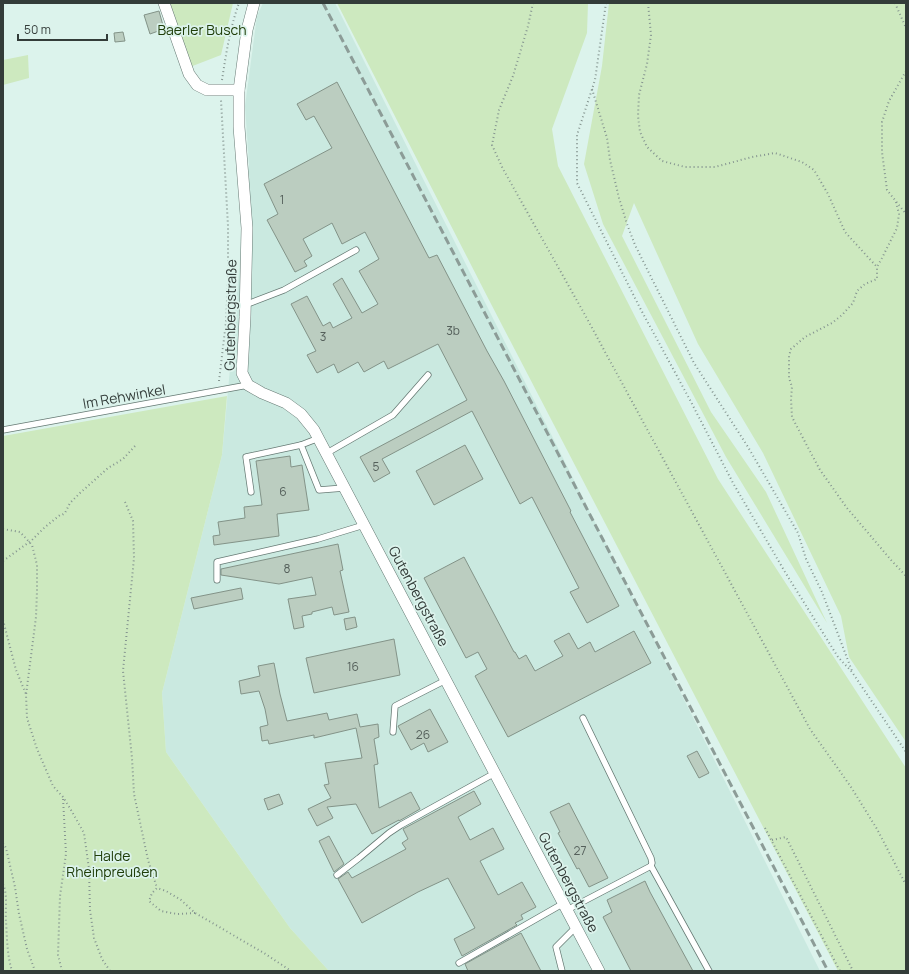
<svg xmlns="http://www.w3.org/2000/svg" width="909" height="974" viewBox="0 0 909 974" font-family="Manrope,sans-serif">
	<style>
		.built { fill: #cae9e0 }
		.green { fill: #cde9bf }
		.building { fill: #bbcdc0; stroke: #839388 }
		.lines { fill: none; stroke-linecap: round; stroke-linejoin: round }
		.service-casing { stroke: #667a74; stroke-width: 7 }
		.minor-casing { stroke: #667a74; stroke-width: 12 }
		.path { stroke: #859590; stroke-width: 2; stroke-dasharray: 1 3; stroke-linecap: butt }
		.service { stroke: #fff; stroke-width: 5.5 }
		.minor { stroke: #fff; stroke-width: 11 }
		.rail { stroke: #8c9c97; stroke-width: 3; stroke-dasharray: 8 4; stroke-linecap: butt }
		.labels { text-anchor: middle; dominant-baseline: central; stroke-width: 3.5; stroke-linejoin: round; paint-order: stroke }
		.number-label { font-size: 12px; fill: #55605b }
		.park-label { font-size: 14px; fill: #203e09; stroke: #dcf3ec }
		.street-label { font-size: 14px; fill: #333c39; stroke: #dcf3ec }
	</style>
	<rect width="100%" height="100%" fill="#dcf3ec"/>
	<polygon class="built" points="263,3 335,3 820,971 329,971 290,928 166,752 162,693 222,455 249,164 245,106 257,16"/>
	<g class="green">
		<polygon points="166,3 233,3 221,55 190,67"/>
		<polygon points="337,3 588,3 587,33 552,129 558,166 718,479 906,768 906,971 838,971 489,300"/>
		<polygon points="609,3 906,3 906,742 849,657 841,616 763,453 698,344 634,203 622,236 711,412 766,492 827,623 726,457 603,224 584,164 602,66"/>
		<polygon points="28,55 29,78 3,85 3,60"/>
		<polygon points="227,396 222,455 162,693 166,752 290,928 329,971 3,971 3,436"/>
	</g>
	<g class="building">
		<polygon points="159,11 164,29 150,34 144,15"/>
		<polygon points="123,32 125,41 115,42 114,33"/>
		<polygon points="337,82 429,258 437,255 487,351 504,381 571,511 570,512 619,606 587,623 570,592 579,588 532,497 520,504 472,411 382,459 390,473 374,482 360,457 467,400 438,344 388,369 384,361 364,372 358,362 338,373 334,364 317,373 307,355 316,351 291,304 307,296 323,326 330,322 333,328 352,318 333,284 342,278 362,313 378,304 359,271 379,259 365,232 342,244 332,223 303,239 312,256 304,261 307,266 295,272 267,220 278,214 264,184 332,148 314,116 306,120 297,104"/>
		<polygon points="465,445 483,479 434,505 416,471"/>
		<polygon points="290,456 291,467 302,465 309,510 277,514 279,536 214,545 213,536 220,535 218,522 245,518 244,507 262,505 256,461"/>
		<polygon points="338,544 343,570 340,571 349,612 334,615 332,607 312,612 312,614 302,616 304,627 294,629 288,599 316,595 312,577 279,584 221,575 221,569"/>
		<polygon points="464,557 514,652 515,652 519,659 526,655 535,671 563,656 554,641 569,633 578,649 590,642 595,652 634,631 651,663 508,737 475,676 487,669 478,652 466,658 424,578"/>
		<polygon points="241,588 243,599 194,609 191,598"/>
		<polygon points="355,617 357,627 346,630 344,619"/>
		<polygon points="394,639 400,675 314,693 306,658"/>
		<polygon points="274,663 280,694 287,721 327,713 329,720 357,714 360,727 378,724 379,737 374,739 378,764 374,765 379,808 411,792 420,809 399,821 399,820 372,834 356,804 327,807 333,818 317,826 308,809 331,798 324,785 329,784 325,763 362,758 356,728 314,738 314,735 269,744 268,740 262,741 260,727 268,725 265,709 259,691 241,694 239,681 260,676 258,666"/>
		<polygon points="430,709 448,742 428,752 424,743 411,750 398,726"/>
		<polygon points="697,751 709,773 699,778 687,756"/>
		<polygon points="474,791 481,804 458,817 470,840 493,828 504,849 480,861 498,895 522,882 536,907 521,915 523,919 515,923 517,925 462,956 454,939 475,928 448,878 418,892 362,923 338,879 348,872 352,878 406,849 402,843 408,839 403,829"/>
		<polygon points="279,794 283,804 268,810 264,799"/>
		<polygon points="569,803 608,878 589,887 579,868 577,869 558,833 560,832 550,812"/>
		<polygon points="329,836 344,864 334,872 319,841"/>
		<polygon points="645,881 650,892 693,971 631,971 603,917 612,912 607,900"/>
		<polygon points="521,933 541,971 468,971 465,964"/>
	</g>
	<g class="lines">
		<g class="service-casing">
			<g id="service">
				<polyline points="245,305 284,290 356,250"/>
				<polyline points="3,430 248,385"/>
				<polyline points="319,438 301,445 319,490 344,488"/>
				<polyline points="327,453 393,415 428,375"/>
				<polyline points="251,492 246,457 301,445"/>
				<polyline points="217,580 217,562 318,539 364,525"/>
				<polyline points="583,718 651,858 652,863 651,866"/>
				<polyline points="393,732 395,706 446,680"/>
				<polyline points="337,875 359,858 389,833 401,825 495,773"/>
				<polyline points="567,910 651,866 709,971"/>
				<polyline points="459,963 564,903"/>
				<polyline points="562,971 556,947 576,927"/>
			</g>
		</g>
		<g class="minor-casing">
			<g id="minor">
				<polyline points="164,3 189,74 197,85 207,90 239,90"/>
				<polyline points="254,3 247,30 239,90 239,127 247,228 245,317 242,373 248,385 262,393 286,403 301,414 314,430 599,971"/>
			</g>
		</g>
		<g class="path">
			<polyline points="533,3 528,26 513,76 499,110 492,145 503,169 585,315 810,729 851,787 877,829 906,885"/>
			<polyline points="606,3 595,80 577,135 577,183 640,308 690,400 733,483 785,572 838,657 852,672 906,752"/>
			<polyline points="648,3 651,35 647,64 639,95 638,116 640,132 647,147 662,161 685,167 715,167 752,157 775,153 802,162 814,170 828,194 845,232 877,267"/>
			<polyline points="895,3 906,28"/>
			<polyline points="906,71 889,101 882,122 882,152 887,190 906,214"/>
			<path d="M222,80C226,54 230,28 239,3"/>
			<polyline points="592,89 607,138 610,160 619,198 627,224 635,245 694,363 748,447 798,533 806,559 822,592 852,671"/>
			<polyline points="896,202 899,214 897,228 882,258 877,267 877,279 865,284 857,291 853,303 842,315 832,323 805,337 791,349 789,356 789,378 792,387 791,399 792,417 804,440 820,470 847,508 891,560 906,576"/>
			<polyline points="219,381 226,322 228,282 228,226 221,100"/>
			<polyline points="125,502 133,521 134,558 123,671 132,758 134,794 148,860 157,888"/>
			<polyline points="3,529 20,532 32,545 37,565 37,591 36,617 26,695 27,718 37,749 53,786 63,797 71,810 84,833 89,869 90,910 94,938 102,959 110,971"/>
			<polyline points="3,561 32,540 45,527 60,515 62,515 65,513 70,503 80,493 108,468 123,459 135,446"/>
			<polyline points="3,620 16,670 26,694"/>
			<polyline points="765,828 840,971"/>
			<polyline points="772,840 786,837 853,971"/>
			<polyline points="3,843 6,848 15,887 19,914 27,949 35,971"/>
			<path d="M3,884C8,895 5,909 6,921C7,937 7,955 12,971"/>
			<polyline points="195,913 177,914 161,911 149,901 152,893 157,888 166,891 181,900 195,913 264,953 291,971"/>
			<polyline points="62,971 58,955 60,896 66,854 63,798"/>
		</g>
		<use href="#service" class="service"/>
		<use href="#minor" class="minor"/>
		<polyline class="rail" points="323,3 828,971"/>
	</g>
	<g class="labels">
		<g class="number-label">
			<text x="282" y="199">1</text>
			<text x="453" y="330">3b</text>
			<text x="323" y="336">3</text>
			<text x="376" y="466">5</text>
			<text x="283" y="491">6</text>
			<text x="287" y="568">8</text>
			<text x="353" y="666">16</text>
			<text x="423" y="734">26</text>
			<text x="580" y="850">27</text>
		</g>
		<g class="park-label">
			<text x="202" y="29">Baerler Busch</text>
			<text x="112" y="855">Halde<tspan x="112" dy="16">Rheinpreußen</tspan></text>
		</g>
		<g class="street-label">
			<text transform="translate(230 315) rotate(-89)">Gutenbergstraße</text>
			<text transform="translate(124 396) rotate(-10)">Im Rehwinkel</text>
			<text transform="translate(419 596) rotate(62)">Gutenbergstraße</text>
			<text transform="translate(569 882) rotate(62)">Gutenbergstraße</text>
		</g>
	</g>
	<rect width="909" height="974" fill="none" stroke="#333c39" stroke-width="8"/>
	<path d="M18 34v6h89v-6" fill="none" stroke="#333c39" stroke-width="2"/>
	<text x="24" y="34" font-size="12" fill="#333c39" stroke="#dcf3ec" stroke-width="3" paint-order="stroke">50 m</text>
</svg>
